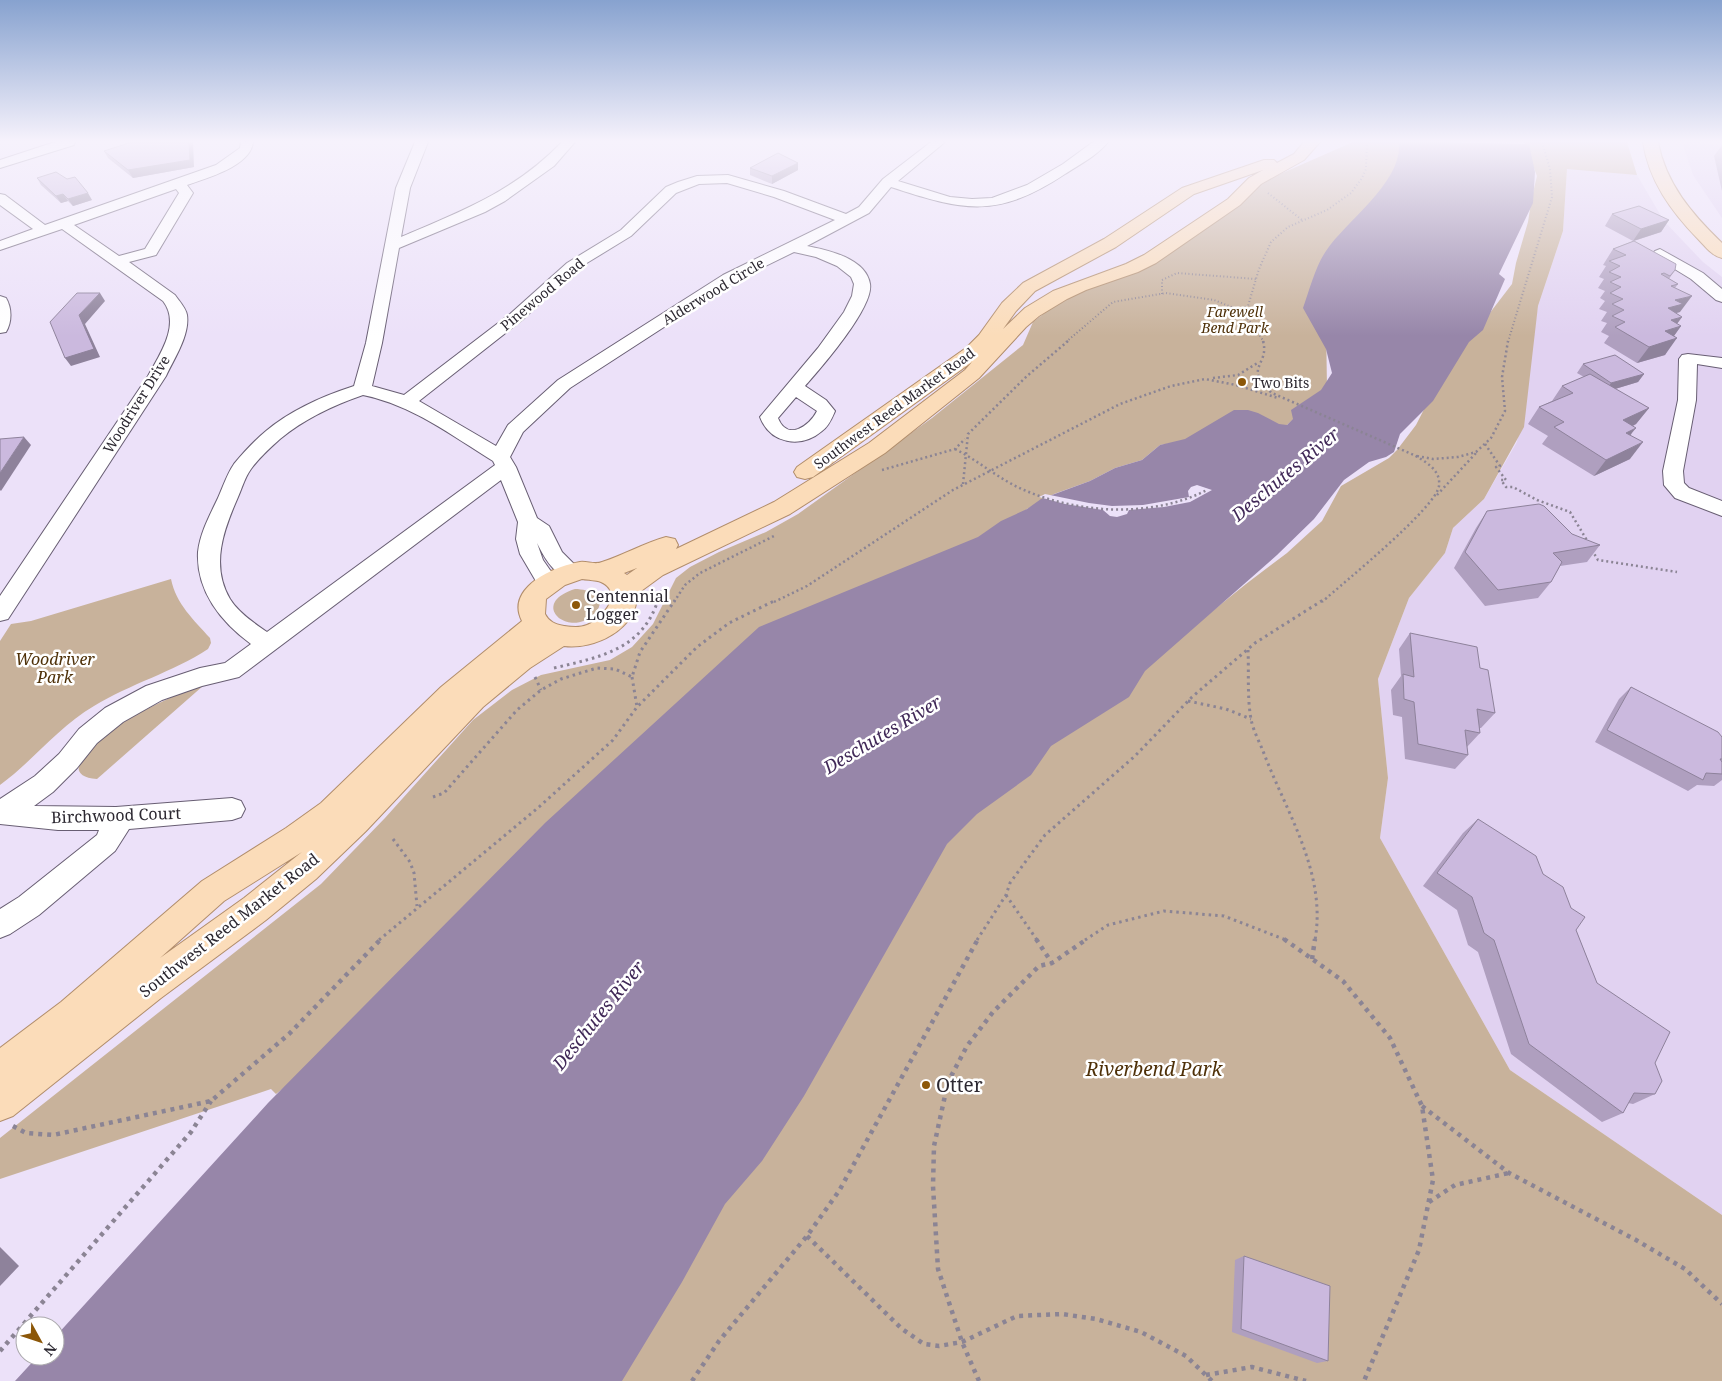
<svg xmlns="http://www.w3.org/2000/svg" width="1722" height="1381" viewBox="0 0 1722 1381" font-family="'Noto Serif',serif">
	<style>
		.built { fill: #e1d2f1 }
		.green { fill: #c8b29b }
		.water { fill: #9786a9 }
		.pier { fill: #ece1f9 }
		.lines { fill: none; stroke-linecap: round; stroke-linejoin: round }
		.minor-casing { stroke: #685e73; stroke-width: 2 }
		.major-casing { stroke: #b18d6b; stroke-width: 2 }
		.path-far3 { stroke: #8b8494; stroke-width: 2; stroke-dasharray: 1 2.5; stroke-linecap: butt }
		.path-far2 { stroke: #8b8494; stroke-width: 2.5; stroke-dasharray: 2 3; stroke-linecap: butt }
		.path-far1 { stroke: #8b8494; stroke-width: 3; stroke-dasharray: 2.5 4; stroke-linecap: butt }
		.path { stroke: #8b8494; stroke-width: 4.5; stroke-dasharray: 4 5; stroke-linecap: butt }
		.minor { fill: #fff; fill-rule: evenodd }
		.major { fill: #fbdcb9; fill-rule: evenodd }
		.wall { fill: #af9fbf }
		.shaded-wall { fill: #8e829b }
		.building { fill: #cbb9de; stroke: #8e829b }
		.poi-dot { fill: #8c5708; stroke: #fff; stroke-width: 2 }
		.labels { text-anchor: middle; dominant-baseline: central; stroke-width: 5; stroke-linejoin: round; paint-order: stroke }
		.far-street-label { font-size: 14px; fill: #2c2831; stroke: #fff }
		.far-park-label { font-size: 14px; font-style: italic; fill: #4e3008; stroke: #fff }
		.far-poi-label { font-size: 14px; fill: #2c2831; stroke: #fff; text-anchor: start }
		.poi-label { font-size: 16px; fill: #2c2831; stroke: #fff; text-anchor: start }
		.park-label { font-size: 16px; font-style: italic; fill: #4e3008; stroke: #fff }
		.street-label { font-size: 16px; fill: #2c2831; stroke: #fff }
		.water-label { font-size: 18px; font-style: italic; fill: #412958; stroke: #fff }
		.near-park-label { font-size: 19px; font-style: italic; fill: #4e3008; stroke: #fff }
		.near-poi-label { font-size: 19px; fill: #2c2831; stroke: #fff; text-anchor: start }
	</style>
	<rect width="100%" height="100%" fill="#ece1f9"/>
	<g class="built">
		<polygon points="1696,142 1722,146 1722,218 1693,175 1683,145 1686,143"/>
		<polygon points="1567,168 1637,175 1664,221 1703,262 1722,277 1722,1215 1510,1070 1380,838 1388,778 1378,679 1409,598 1445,553 1453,528 1484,499 1517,442 1538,306 1563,231"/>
	</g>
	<g class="green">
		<polygon points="1353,142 1413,142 1326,322 1327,389 1287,425 1160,445 1142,460 1115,468 1090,481 1054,494 1027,509 276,1094 271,1089 0,1179 0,1138 321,884 385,818 473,720 512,690 541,675 610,660 632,647 653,624 676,578 690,567 719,552 766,532 798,514 932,418 1023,345 1033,322 1050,309 1079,293 1144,269 1262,182"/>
		<polygon points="1524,142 1627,142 1637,175 1567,169 1563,231 1538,306 1524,427 1484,499 1453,528 1445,553 1409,598 1378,679 1388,778 1380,838 1510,1070 1722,1215 1722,1381 585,1381 958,816 1246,584 1287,553 1322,521 1341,486 1389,458 1397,450 1416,425 1440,378 1512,284 1516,263 1528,222 1532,197 1537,176"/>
		<path d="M171,579C176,604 194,620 210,638L211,643L208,649C173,672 130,684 94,706C58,727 33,761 0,785V641L11,624L31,621Z"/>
		<path d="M575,589C589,589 609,597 595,613C570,640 527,604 575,589Z"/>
		<path d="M212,678L97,779C57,776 92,742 108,731C128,718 148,708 170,698C184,691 198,684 212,678Z"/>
	</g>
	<path class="water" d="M1399,142L1529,144L1535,172L1533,203L1499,274L1505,279L1483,330L1469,342L1433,401L1400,434L1394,452L1386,457L1369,462L1344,480L1314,519L1277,555L1145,671L1129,697L1051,746L1031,775L977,814L947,844L804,1096L762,1161L725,1204L682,1282L622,1381H15L38,1356H55V1337L268,1103L545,823L759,627L978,537L1001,521L1027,509L1041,499L1090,481L1115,468L1142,460L1160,445L1185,439L1234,410H1248L1258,413L1279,424L1287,425L1293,419L1291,410L1321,390L1332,373L1326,349L1303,308C1309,291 1316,265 1326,251C1347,220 1403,182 1399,142Z"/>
	<polygon class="pier" points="1197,485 1212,490 1190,502 1164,507 1129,510 1127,514 1117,517 1110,516 1103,510 1065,504 1039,497 1045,494 1089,503 1112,506 1143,505 1189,497 1188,491 1191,487"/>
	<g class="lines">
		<g class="minor-casing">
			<g id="minor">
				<polygon points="55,142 75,142 74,145 0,168 0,160"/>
				<path d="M241,142H253C251,166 207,178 187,185L193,193L156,255L129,262L175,295C179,301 186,308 187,315C190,335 174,359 166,376L8,619L0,621V596L148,376C160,354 181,324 163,301L62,229L0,250V241L33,229L0,205V194L5,195L45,225L216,165L240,148ZM176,189L179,193L145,249L119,256L74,225Z"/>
				<path d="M415,142H428L410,188L401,237C462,211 515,191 562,142H575L554,166L505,201L485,212L399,248L382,343L372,386L404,395L510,314L567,263L621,230L666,187L678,182L697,176L728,175L784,191L846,214L859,207L883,179L931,142H945L898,181L950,197L972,199L992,198L1027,185L1063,164L1093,142H1108C1098,155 1079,165 1065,174C997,219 964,211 891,187L869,213L807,246C827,250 866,258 870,284C874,307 821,368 805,386L826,400L835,411C832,418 829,426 822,431C801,449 770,444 760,417L818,348L844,312L852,296L854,284L851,277L837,266L816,257L794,252L735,281L570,388L523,432L510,457L516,467L537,518L549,526L562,552L582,572L579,577C558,583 545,559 537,543L543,560L559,583L556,588L548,591L540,588L520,554L516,539L518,522L501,480L239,677L202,686L162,700L123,722L97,743L77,768L53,792L34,806L116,807L232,798L241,801L245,809L241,817L232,820L129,829L115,851L39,915L10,934L0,938V909L19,897L97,835L99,830H58L0,824V799L35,776L59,754L79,729L105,708L146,686L200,668L225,663L251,644C221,622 196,591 198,552C200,533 210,515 218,498C223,487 227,474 234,464C243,453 255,440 266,431C291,410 323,396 354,386L366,343L396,188ZM727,183L774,197L835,220L723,275L558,380L508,425L496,446L419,401L522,320L577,269L631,236L676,193L699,184ZM363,395C412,405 451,435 493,461L495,465L267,632C255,624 238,612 230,599C210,565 224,529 238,497C242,488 245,477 251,469C258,459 270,448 280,439C304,419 334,405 363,395ZM796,397L817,411C809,427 787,441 778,418Z"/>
				<polygon points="1660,249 1703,273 1722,289 1722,302 1716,300 1691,279 1655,257 1652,254 1655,251"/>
				<path d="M0,296L6,298C12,308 12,322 6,332L0,333Z"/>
				<polygon points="1688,354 1722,358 1722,368 1697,364 1696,400 1683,471 1684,483 1689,488 1722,501 1722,516 1675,498 1664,485 1663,471 1678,400 1679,359 1682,355"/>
			</g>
		</g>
		<g class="major-casing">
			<g id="major">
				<path d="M1304,142H1320L1304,160L1261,184L1240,205L1156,263L1138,272L1086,290L1067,299L1039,316L1026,327L979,378L885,453L790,514L663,575L637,594C638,629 594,650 564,646L530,668L483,707L366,831L316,879L266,920L161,998L13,1116L0,1121V1048L61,1002L202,881L286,828L321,803L441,687L522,621C505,588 554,566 580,562C587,561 595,565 602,562C624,555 644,543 666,537L675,539L678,545L676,549L774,502L869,443L965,370L972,362L813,477L805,479L797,477L794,472L797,467L966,348L979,335L1002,303L1023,283L1104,239L1182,188L1264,160H1274L1277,163L1294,154ZM1263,170L1249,178L1228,199L1144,255L1126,264L1053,291L1025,308L1003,329L1016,311L1035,291L1116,247L1194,194ZM637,568L627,575L624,573ZM582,579C588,580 596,580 601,582C625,593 602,619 587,625C579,628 572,627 564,626C555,624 549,622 545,614L546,599L565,585ZM302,852L244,898L160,958L224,901Z"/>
				<path d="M1643,142H1658C1666,184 1692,214 1722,243V258C1712,256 1705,246 1698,239C1671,211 1649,181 1643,142Z"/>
			</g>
		</g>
		<g class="path-far3">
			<polyline points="1268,193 1302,220"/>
			<polyline points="1162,294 1162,280 1177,273 1256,279"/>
			<polyline points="1239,310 1248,306 1259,269 1271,242 1288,227 1327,210 1351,193 1362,178 1366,169 1367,142"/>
			<polyline points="1066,342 1113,302 1166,293 1214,300 1239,310 1253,325 1264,342"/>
			<polyline points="1508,342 1552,197 1550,169 1542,142"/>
		</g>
		<g class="path-far2">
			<path d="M1263,341C1270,366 1242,367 1272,393L1414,455C1426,462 1441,470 1439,486C1436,508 1343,583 1322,602"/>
			<polyline points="1213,378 1238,375 1259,362"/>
			<polyline points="1485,444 1500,466 1496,467 1506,480 1501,480 1506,487 1513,487 1537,500 1570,512 1588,542"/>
			<path d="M955,449C979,461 1000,480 1024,490C1080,514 1152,518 1207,490"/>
			<polyline points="1417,456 1433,459 1458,457 1476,452 1491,438 1505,411 1502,377 1508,341"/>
			<polyline points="882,470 955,449 965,439"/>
			<polyline points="963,484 968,434 1027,376 1068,341"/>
			<polyline points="1437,495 1477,452"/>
			<polyline points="1592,550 1598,560 1677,572"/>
			<polyline points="658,602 662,590"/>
			<polyline points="674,602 685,585 700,573 774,536"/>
			<polyline points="774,602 807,586 953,490 1120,404 1171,386 1205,379 1236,385 1278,398"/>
		</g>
		<g class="path-far1">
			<path d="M1248,650C1249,671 1247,698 1251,719C1253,730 1259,741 1263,751C1286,812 1327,873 1315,940"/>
			<path d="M554,668C600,657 642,650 658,600"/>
			<polyline points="535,677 541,690"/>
			<polyline points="632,677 637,707"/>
			<polyline points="1188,701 1226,709 1251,719"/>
			<polyline points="433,797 444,793 517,710 541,690 561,679 597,668 615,669 632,677 640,652 675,600"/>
			<polyline points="393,839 410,862 414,873 417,906"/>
			<polyline points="1006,895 1037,940"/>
			<polyline points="379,940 539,807 613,740 637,707 697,647 729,623 776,600"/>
			<polyline points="977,940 1006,895 1010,883 1045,835 1135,756 1192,697 1255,643 1323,600"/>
			<polyline points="1085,940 1108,925 1164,911 1224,916 1286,940"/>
		</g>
		<g class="path">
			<polyline points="1036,939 1052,963"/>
			<polyline points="1284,939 1343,981 1390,1038 1422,1106 1433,1180 1419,1250 1364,1381"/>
			<polyline points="1312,959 1315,939"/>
			<polyline points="1422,1106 1509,1173 1636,1240 1685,1269 1722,1304"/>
			<polyline points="13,1126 26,1133 53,1135 211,1101 289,1034 381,939"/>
			<polyline points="1429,1202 1455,1185 1509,1173"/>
			<polyline points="807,1236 902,1329 924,1344 939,1346 962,1342 1017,1316 1062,1314 1096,1319 1141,1332 1186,1356 1212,1381"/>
			<polyline points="0,1351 191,1132 211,1101"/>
			<polyline points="1206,1375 1252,1367 1306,1381"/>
			<polyline points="692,1381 719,1341 807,1236 839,1191 978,939"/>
			<polyline points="979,1381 962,1342 938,1269 933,1186 934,1146 948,1082 967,1046 993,1012 1039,966 1052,963 1087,939"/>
		</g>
		<use href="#minor" class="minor"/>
		<use href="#major" class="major"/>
	</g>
	<g class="wall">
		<polygon points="1722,145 1722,191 1714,156"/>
		<polygon points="104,151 194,167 133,178 108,158"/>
		<polygon points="798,163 798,170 772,184 750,175 750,168"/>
		<polygon points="37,178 92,200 73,206 68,201 61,203 41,185"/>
		<polygon points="1612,214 1669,220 1661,232 1634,241 1675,270 1669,279 1678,284 1675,288 1680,312 1676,313 1682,317 1677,324 1681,326 1674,336 1665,355 1637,363 1604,343 1609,336 1601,332 1607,323 1601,321 1607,312 1599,309 1605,301 1600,298 1605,291 1598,288 1604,279 1599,277 1606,266 1603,265 1613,249 1633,241 1605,226"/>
		<polygon points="1583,364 1644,374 1638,382 1615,389 1649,408 1636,424 1633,426 1631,435 1630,459 1594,476 1542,444 1548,436 1528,424 1539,407 1552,401 1562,386 1584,377 1577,373"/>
		<polygon points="1487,511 1600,545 1587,562 1560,566 1551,582 1538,598 1485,606 1454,568 1476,528"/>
		<polygon points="1410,633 1480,668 1495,713 1481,728 1479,728 1480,733 1467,747 1468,755 1455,769 1405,759 1402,717 1393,715 1391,690 1401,676 1399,649"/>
		<polygon points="1631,687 1722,737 1722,780 1714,786 1697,785 1688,791 1595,742 1619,699"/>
		<polygon points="1478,819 1543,874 1576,930 1597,983 1655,1063 1655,1094 1633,1104 1628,1103 1623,1113 1602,1122 1511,1054 1478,952 1468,945 1457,910 1423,886 1463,833"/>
		<polygon points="1244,1256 1328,1361 1317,1363 1232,1332 1235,1260"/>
	</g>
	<g class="shaded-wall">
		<polygon points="189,142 193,142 194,167 133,178 128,170"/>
		<polygon points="798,163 798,170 772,184 772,176"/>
		<polygon points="88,193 92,200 73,206 68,199"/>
		<polygon points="63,194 68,201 61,203 56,196"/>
		<polygon points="1669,220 1661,232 1633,241 1641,229"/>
		<polygon points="100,293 105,301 85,324 100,357 71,366 65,358 79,315"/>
		<polygon points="1692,296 1680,312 1676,313 1657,324 1675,300"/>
		<polygon points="1682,317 1673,329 1681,326 1671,340 1677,338 1665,355 1637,363 1649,347 1671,320"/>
		<polygon points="1644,374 1638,382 1605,392 1611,383"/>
		<polygon points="1649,408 1636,424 1610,437 1623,420"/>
		<polygon points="1636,428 1623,444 1626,433"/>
		<polygon points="24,437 31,445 1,491 0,490 0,473"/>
		<polygon points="1643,442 1630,459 1594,476 1606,460"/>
		<polygon points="0,1247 19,1266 0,1286"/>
	</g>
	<g class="building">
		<polygon points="132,142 189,142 190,160 128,170 104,151"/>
		<polygon points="778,153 798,163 772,176 750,168"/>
		<polygon points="56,172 67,179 75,177 88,193 68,199 63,194 56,196 37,178"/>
		<polygon points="1639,206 1669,220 1641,229 1612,214"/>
		<polygon points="1634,241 1676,264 1675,270 1670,276 1664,273 1661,274 1678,284 1671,286 1692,296 1675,300 1683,304 1668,308 1682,317 1671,320 1681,326 1665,331 1677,338 1649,347 1615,327 1625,322 1612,316 1624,310 1612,304 1623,299 1610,293 1621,287 1610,282 1621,277 1609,272 1620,266 1609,261 1626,255 1613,249"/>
		<polygon points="77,293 100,293 79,315 94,349 65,358 50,322"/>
		<polygon points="1615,355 1644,374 1611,383 1583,364"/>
		<polygon points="1590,374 1649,408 1623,420 1636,428 1626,433 1643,442 1606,460 1554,427 1564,422 1539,407 1573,393 1562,386"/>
		<polygon points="24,437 0,473 0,439"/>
		<polygon points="1539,504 1544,506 1572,534 1600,545 1553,553 1562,562 1551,582 1498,590 1465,552 1487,511"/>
		<polygon points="1410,633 1477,647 1480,668 1488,670 1495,713 1477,709 1480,733 1465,730 1468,755 1418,744 1414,702 1404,699 1403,674 1414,677"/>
		<polygon points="1631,687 1718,732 1722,737 1722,759 1720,759 1722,762 1722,774 1706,773 1703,780 1607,730"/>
		<polygon points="1478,819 1536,856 1543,874 1563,887 1571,908 1585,917 1576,930 1597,983 1670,1032 1655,1063 1662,1081 1655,1094 1634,1093 1623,1113 1529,1044 1494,940 1484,933 1472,897 1437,873"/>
		<polygon points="1244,1256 1330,1286 1328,1361 1241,1329"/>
	</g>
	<linearGradient id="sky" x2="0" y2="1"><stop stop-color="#87a2cf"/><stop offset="0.42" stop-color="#f6f2fc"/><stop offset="1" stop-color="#f6f2fc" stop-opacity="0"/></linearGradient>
	<rect width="1722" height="336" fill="url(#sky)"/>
	<g class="poi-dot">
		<circle cx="1242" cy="382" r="5"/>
		<circle cx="576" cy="605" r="5"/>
		<circle cx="926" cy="1085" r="5"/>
	</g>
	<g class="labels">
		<g class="far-street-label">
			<text transform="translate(713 291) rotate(-31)">Alderwood Circle</text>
			<text transform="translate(542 294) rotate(-40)">Pinewood Road</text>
			<text transform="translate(136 404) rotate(-58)">Woodriver Drive</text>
			<text transform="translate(894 408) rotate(-36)">Southwest Reed Market Road</text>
		</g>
		<g class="far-park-label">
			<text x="1235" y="311">Farewell<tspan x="1235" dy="16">Bend Park</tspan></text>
		</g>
		<g class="far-poi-label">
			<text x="1252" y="382">Two Bits</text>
		</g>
		<g class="poi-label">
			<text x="586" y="596">Centennial<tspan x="586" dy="18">Logger</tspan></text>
		</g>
		<g class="park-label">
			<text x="55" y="659">Woodriver<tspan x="55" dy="18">Park</tspan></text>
		</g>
		<g class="street-label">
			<text transform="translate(116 815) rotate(-2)">Birchwood Court</text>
			<text transform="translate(229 925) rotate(-38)">Southwest Reed Market Road</text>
		</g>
		<g class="water-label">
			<text transform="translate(1285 474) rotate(-40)">Deschutes River</text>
			<text transform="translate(882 734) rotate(-31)">Deschutes River</text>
			<text transform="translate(598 1015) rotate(-51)">Deschutes River</text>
		</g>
		<g class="near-park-label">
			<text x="1154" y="1069">Riverbend Park</text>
		</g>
		<g class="near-poi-label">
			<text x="936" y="1085">Otter</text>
		</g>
	</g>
	<g transform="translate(40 1341) rotate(130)"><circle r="24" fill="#ffffff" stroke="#aba9ad"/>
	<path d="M0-4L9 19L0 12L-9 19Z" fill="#8c5708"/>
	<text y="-8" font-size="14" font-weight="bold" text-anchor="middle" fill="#2c2831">N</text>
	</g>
</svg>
